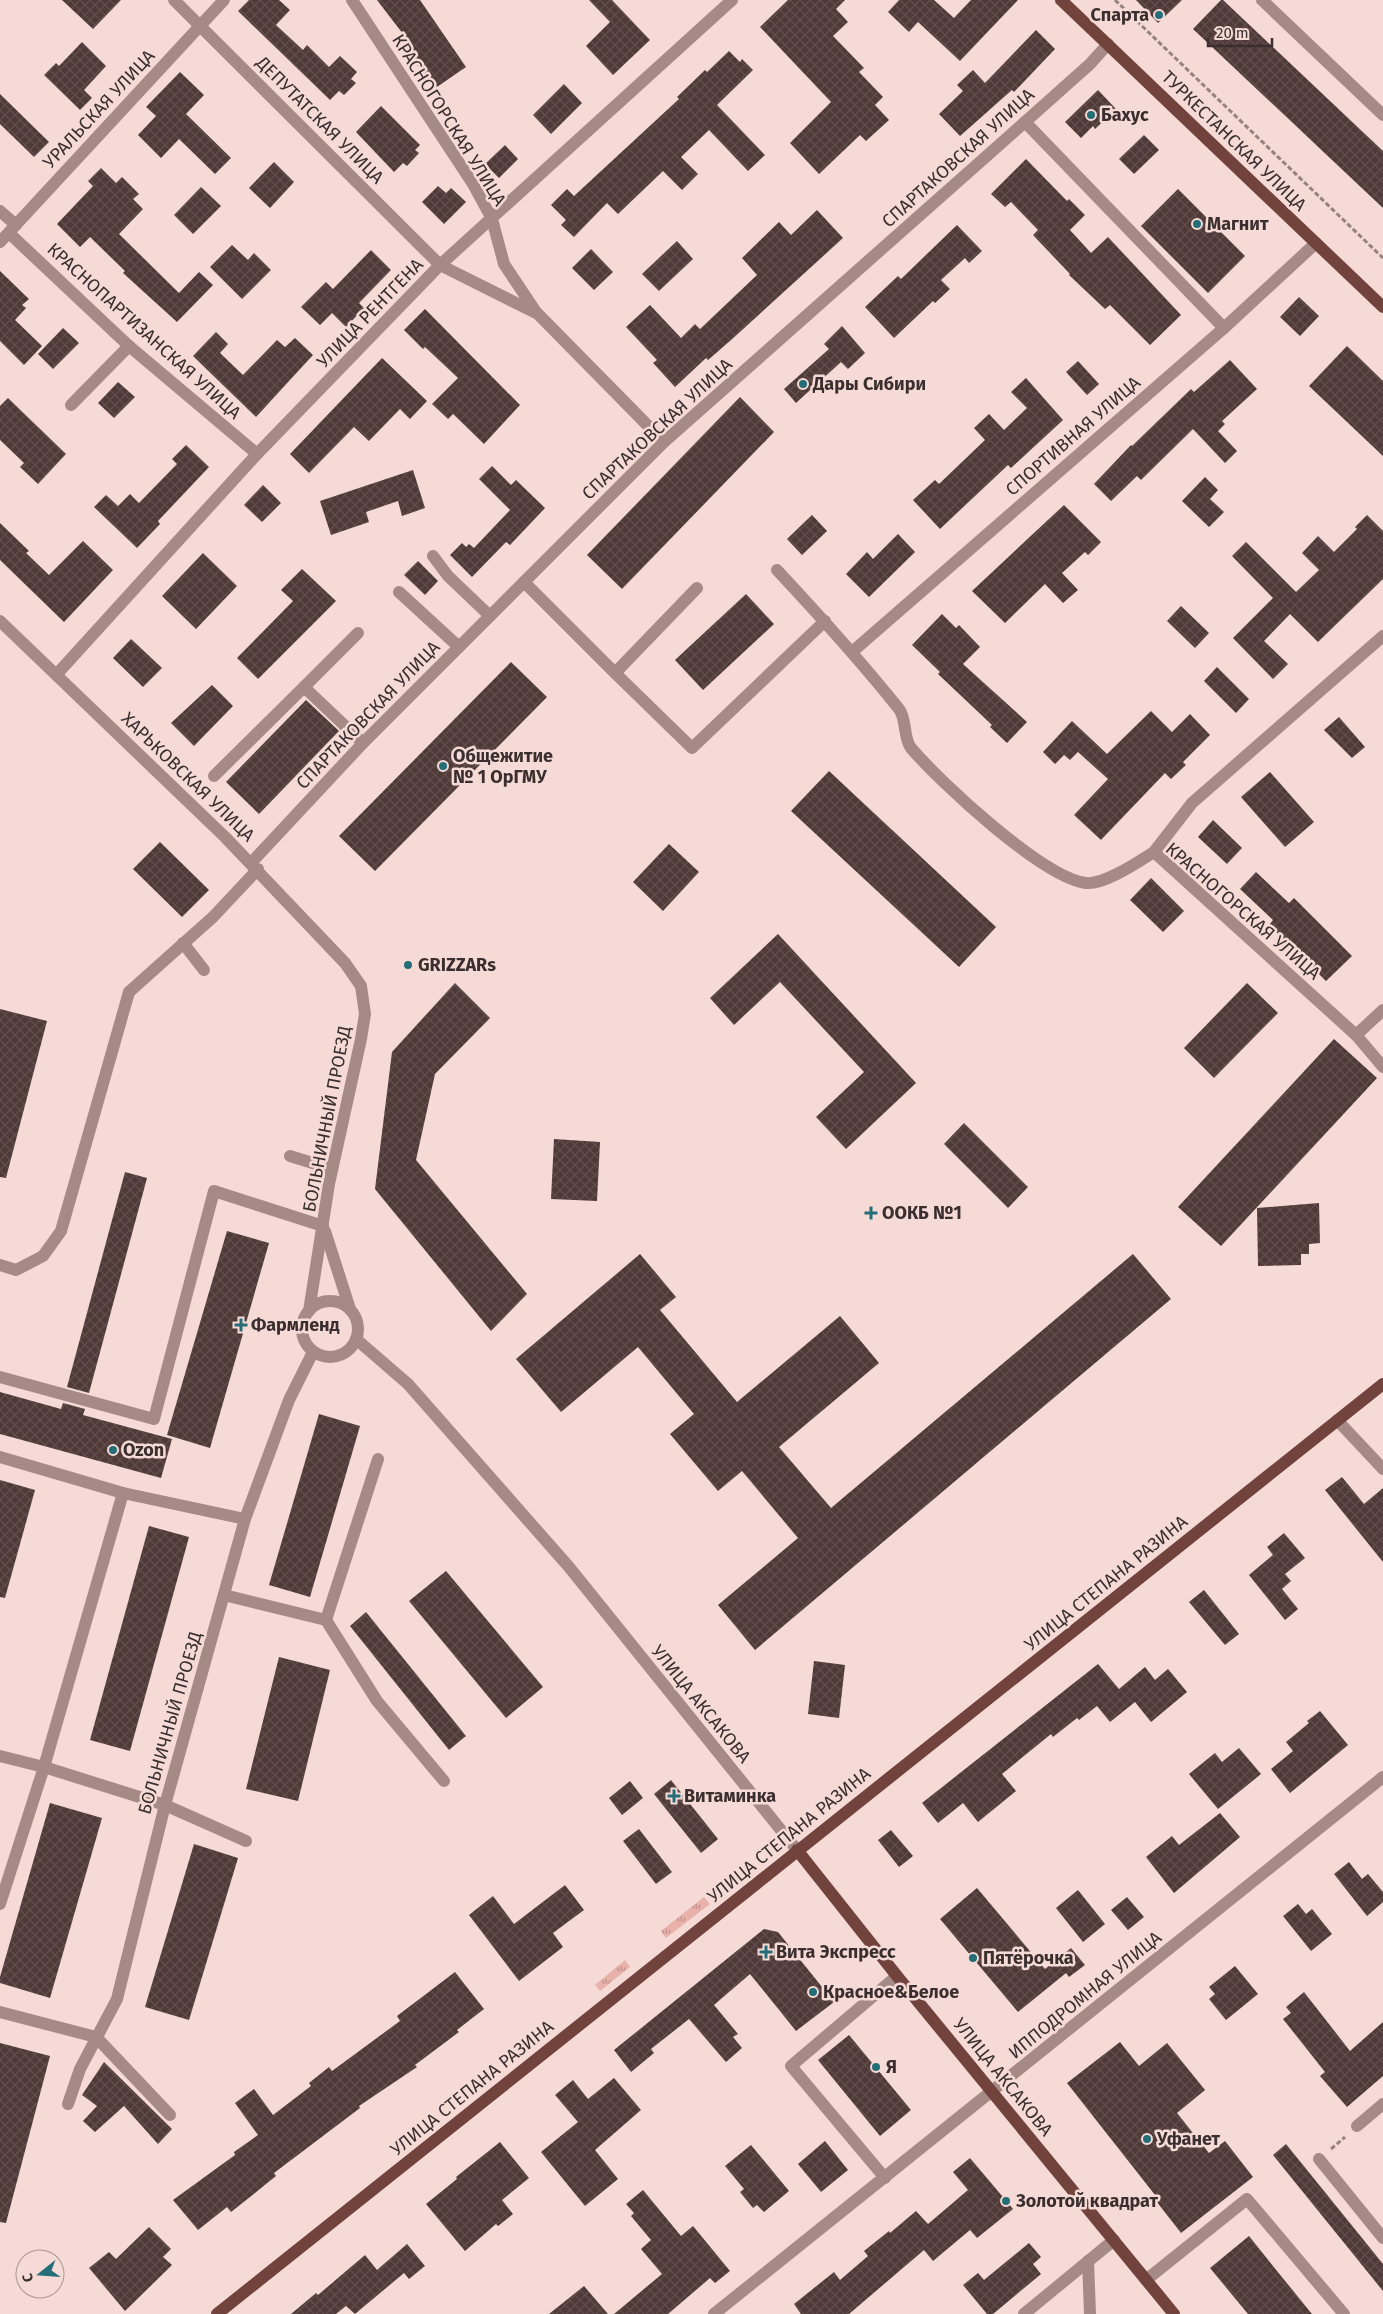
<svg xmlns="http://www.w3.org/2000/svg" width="1383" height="2314" viewBox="0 0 1383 2314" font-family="'Fira Sans',sans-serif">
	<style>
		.grass { fill: url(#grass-tufts) }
		.building { fill: url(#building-cross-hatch) }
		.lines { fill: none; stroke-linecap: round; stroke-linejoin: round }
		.path { stroke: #968380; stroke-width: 3; stroke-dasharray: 5 2.5; stroke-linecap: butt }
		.minor { stroke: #a68a86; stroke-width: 12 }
		.major { stroke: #72433d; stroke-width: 12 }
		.poi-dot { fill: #256e78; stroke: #f5dad6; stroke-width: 2 }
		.labels { text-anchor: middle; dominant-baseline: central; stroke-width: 5; stroke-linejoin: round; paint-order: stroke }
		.poi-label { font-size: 18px; font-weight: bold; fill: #3a2f2e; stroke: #f5dad6; text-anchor: start }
		.street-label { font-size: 18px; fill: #3a2f2e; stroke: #f5dad6 }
	</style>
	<defs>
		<pattern id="grass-tufts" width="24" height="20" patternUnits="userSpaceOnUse" patternTransform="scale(1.25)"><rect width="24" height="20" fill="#e8b2aa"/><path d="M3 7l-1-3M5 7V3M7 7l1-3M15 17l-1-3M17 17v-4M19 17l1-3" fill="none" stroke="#bd918b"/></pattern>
		<pattern id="building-cross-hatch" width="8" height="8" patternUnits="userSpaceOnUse" patternTransform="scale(1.25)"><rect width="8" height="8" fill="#4f3a37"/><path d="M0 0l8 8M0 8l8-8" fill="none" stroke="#614e4c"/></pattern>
	</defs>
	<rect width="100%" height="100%" fill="#f5dad6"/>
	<g class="grass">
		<polygon points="704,1897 710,1904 666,1938 661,1931"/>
		<polygon points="625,1960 630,1967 600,1991 595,1985"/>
	</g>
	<g class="building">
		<polygon points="62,0 121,0 93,29"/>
		<polygon points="249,0 279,0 290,10 276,25 303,50 307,45 329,67 340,56 357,72 351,79 356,83 344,95 339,91 330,100 238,11"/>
		<polygon points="377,0 420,0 466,67 434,89 411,56 414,54 403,34"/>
		<polygon points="589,0 612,0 650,40 613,75 586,46 610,22"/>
		<polygon points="788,0 845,0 836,9 848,22 833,36 864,68 859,72 883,97 875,105 889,120 866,141 860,135 819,174 790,143 831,102 760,27"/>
		<polygon points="899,0 934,0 954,18 971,0 1018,0 960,61 918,22 909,32 888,12"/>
		<polygon points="1136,0 1182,0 1158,23"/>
		<polygon points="1221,0 1223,0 1383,151 1383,208 1193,29"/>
		<polygon points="1036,30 1055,49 1014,92 1012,90 960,136 939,114 963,91 957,85 973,70 985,83"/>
		<polygon points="82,42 106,66 84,90 92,98 80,110 44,75 56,63 59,66"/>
		<polygon points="729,51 740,62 742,59 753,70 717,105 765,155 748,171 709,130 681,157 698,174 682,190 663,171 618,214 607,203 574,237 561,225 566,220 551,205 567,189 574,196 679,99 677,97 705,70 707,72"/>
		<polygon points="180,72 204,95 186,114 231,158 215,174 179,139 161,158 138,135 156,116 146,107"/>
		<polygon points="564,84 582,103 551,134 533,115"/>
		<polygon points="1098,90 1116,109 1095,129 1093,126 1081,138 1065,122"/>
		<polygon points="0,94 49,142 34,157 0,124"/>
		<polygon points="381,106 420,145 415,150 419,153 407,166 403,163 394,172 356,132"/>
		<polygon points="1144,135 1159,150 1134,174 1119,159"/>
		<polygon points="505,145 518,159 499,178 485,164"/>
		<polygon points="1026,159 1067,201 1069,199 1085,215 1070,230 1091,253 1108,237 1181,315 1150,345 1110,305 1105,309 1069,275 1070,274 1033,235 1038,230 1011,202 1005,207 991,194"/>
		<polygon points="274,162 294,182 270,208 249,188"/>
		<polygon points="101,168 116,183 122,177 139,194 133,199 143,209 119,234 179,293 199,272 213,285 177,322 123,273 125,271 90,237 80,247 57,224 93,186 88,181"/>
		<polygon points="438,186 446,193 451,188 466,202 444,224 422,202"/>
		<polygon points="201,187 221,206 193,234 174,215"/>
		<polygon points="1178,189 1245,256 1208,293 1141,226"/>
		<polygon points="817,210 843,238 730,341 708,360 706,358 675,387 653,363 657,360 626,327 650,305 681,338 695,324 700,329 757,275 742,258 779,222 791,235"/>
		<polygon points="957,225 982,251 969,263 965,258 941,280 950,289 935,303 933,301 894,338 865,307 898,276 901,279"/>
		<polygon points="677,241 693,259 659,291 642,274"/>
		<polygon points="232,245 248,260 254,253 271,270 242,299 210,267"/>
		<polygon points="591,249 613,272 594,290 572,268"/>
		<polygon points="371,250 391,270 359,303 364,308 346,327 332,313 320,325 301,307 326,282 333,289"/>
		<polygon points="0,271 29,299 22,305 26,308 15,320 42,346 24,365 0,341"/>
		<polygon points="1299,297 1319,316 1300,336 1280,317"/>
		<polygon points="425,309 520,405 484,444 453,414 448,419 432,404 458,378 425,347 423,349 404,330"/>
		<polygon points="842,326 865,353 848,369 841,362 796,403 784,389 829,349 824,344"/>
		<polygon points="63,328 79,343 53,369 38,354"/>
		<polygon points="216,332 228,344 220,353 243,375 277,340 285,347 295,338 313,355 256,417 193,356"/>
		<polygon points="1347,346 1383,381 1383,456 1309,386"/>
		<polygon points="382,358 427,401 410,419 400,409 369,441 354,427 309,473 290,454"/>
		<polygon points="1230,360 1257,389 1222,421 1225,424 1218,431 1237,451 1225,463 1193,429 1141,480 1137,476 1111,501 1094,484 1131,445 1132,446 1191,389 1194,392"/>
		<polygon points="1078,361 1099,384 1087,395 1066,372"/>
		<polygon points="1026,378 1063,420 1011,468 1008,465 940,529 913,500 935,480 939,484 985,440 974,428 989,414 1004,430 1027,408 1011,392"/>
		<polygon points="118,382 135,397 114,418 98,403"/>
		<polygon points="740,397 774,432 622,589 587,555"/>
		<polygon points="8,398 66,454 38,484 20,467 24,463 0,440 0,406"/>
		<polygon points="186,445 209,467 158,521 160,524 137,548 94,507 106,495 118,506 130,494 139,503 177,464 172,459"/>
		<polygon points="492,466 511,485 516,480 545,508 510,545 506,542 472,577 450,555 462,543 466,547 469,544 474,548 510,510 479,479"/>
		<polygon points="413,470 425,508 402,516 398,501 366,512 369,522 331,535 320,501"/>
		<polygon points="1205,477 1218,490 1210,499 1224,512 1209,527 1182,501"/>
		<polygon points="263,485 281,503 262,522 244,505"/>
		<polygon points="1064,505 1101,542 1088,555 1085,552 1062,573 1078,590 1063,603 1045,584 1005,623 972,591"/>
		<polygon points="812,515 827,531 802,555 787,539"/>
		<polygon points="1367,515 1383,531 1383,579 1318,642 1290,614 1264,641 1288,664 1273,679 1233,638 1273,598 1232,556 1246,542 1296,592 1319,570 1302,553 1318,536 1334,552 1357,529 1355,527"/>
		<polygon points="0,523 29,551 26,553 49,575 83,541 113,570 64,622 0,560"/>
		<polygon points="898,534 915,552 869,597 846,574 867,552 873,559"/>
		<polygon points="203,553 237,586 196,629 162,596"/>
		<polygon points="418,561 438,581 425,595 404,575"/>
		<polygon points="302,569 336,601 258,679 237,658 293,601 281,590"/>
		<polygon points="746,594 774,624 703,690 675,660"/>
		<polygon points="1181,606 1209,633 1195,648 1167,621"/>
		<polygon points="942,614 956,628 959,625 980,647 963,664 1027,722 1007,743 990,727 992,725 938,674 940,672 912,645"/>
		<polygon points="131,639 162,668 143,687 113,658"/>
		<polygon points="511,662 547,697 375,871 339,836"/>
		<polygon points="1217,667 1249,699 1236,713 1204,681"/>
		<polygon points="212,685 233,706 194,746 171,723"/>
		<polygon points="306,700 339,731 259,814 226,782"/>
		<polygon points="1151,711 1172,732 1190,714 1210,735 1183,762 1186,765 1171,779 1165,773 1101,840 1074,815 1108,779 1078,752 1070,760 1064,755 1055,764 1043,752 1072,721 1107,754"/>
		<polygon points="1339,717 1365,747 1352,758 1324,730"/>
		<polygon points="829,771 996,927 959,967 791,811"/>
		<polygon points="1270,772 1314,822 1285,847 1241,797"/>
		<polygon points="1213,820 1242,848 1227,864 1198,837"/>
		<polygon points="160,842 209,890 182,917 133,869"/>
		<polygon points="669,844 699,872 663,911 633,882"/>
		<polygon points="1256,872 1289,903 1294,898 1352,956 1326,981 1269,925 1273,920 1240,889"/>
		<polygon points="1151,878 1184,911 1163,932 1130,900"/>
		<polygon points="778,934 916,1083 846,1149 816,1117 864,1072 780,982 734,1025 710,998"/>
		<polygon points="455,983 490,1018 435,1074 416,1160 527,1294 491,1331 375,1189 392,1052"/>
		<polygon points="1247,983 1278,1013 1214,1078 1184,1048"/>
		<polygon points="0,1009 47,1021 6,1178 0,1177"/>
		<polygon points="1334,1039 1377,1078 1221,1246 1178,1207"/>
		<polygon points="964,1123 1028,1187 1008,1208 944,1144"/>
		<polygon points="554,1139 600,1142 597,1201 551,1199"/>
		<polygon points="125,1172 147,1178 89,1393 67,1387"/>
		<polygon points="1319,1203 1320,1243 1309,1244 1309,1254 1301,1254 1301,1265 1258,1266 1257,1208"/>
		<polygon points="227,1231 269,1243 210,1448 167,1435"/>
		<polygon points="640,1254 676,1297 660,1310 737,1402 840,1316 879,1363 779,1447 831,1508 1133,1254 1171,1299 755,1650 718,1605 798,1538 742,1471 718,1491 670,1434 694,1414 638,1347 561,1412 516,1359"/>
		<polygon points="0,1392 61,1409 63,1403 85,1409 83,1415 172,1439 161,1478 0,1434"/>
		<polygon points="319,1414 360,1426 310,1597 269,1585"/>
		<polygon points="1342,1477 1364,1504 1383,1488 1383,1562 1325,1490"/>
		<polygon points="0,1480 35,1490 5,1598 0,1597"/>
		<polygon points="149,1526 189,1537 130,1751 90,1740"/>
		<polygon points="1284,1533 1305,1558 1285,1574 1291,1581 1282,1589 1298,1609 1285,1620 1249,1575 1273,1555 1267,1547"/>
		<polygon points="446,1571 543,1687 506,1718 409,1601"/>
		<polygon points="1204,1590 1239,1634 1225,1645 1189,1602"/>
		<polygon points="366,1612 466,1736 449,1750 350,1626"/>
		<polygon points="279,1657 330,1670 298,1801 246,1789"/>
		<polygon points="814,1661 845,1665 839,1718 808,1714"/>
		<polygon points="1098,1664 1119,1689 1145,1667 1155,1680 1168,1669 1187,1692 1151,1722 1135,1702 1110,1722 1097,1706 1079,1720 1077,1718 1053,1737 1051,1734 1002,1774 1016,1791 978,1822 963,1803 938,1823 922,1803"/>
		<polygon points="1320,1711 1348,1745 1290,1793 1271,1769 1293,1751 1286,1742 1309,1723 1307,1721"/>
		<polygon points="1239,1748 1261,1774 1218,1809 1189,1774 1215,1753 1222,1762"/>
		<polygon points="671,1780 718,1839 701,1853 654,1794"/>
		<polygon points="630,1781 643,1798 622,1815 609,1798"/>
		<polygon points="50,1803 102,1818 50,1998 0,1983 0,1977"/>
		<polygon points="1220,1813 1240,1837 1174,1893 1146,1857 1172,1836 1179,1845"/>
		<polygon points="639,1829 672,1872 656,1884 623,1841"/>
		<polygon points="891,1830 913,1856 899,1867 878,1840"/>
		<polygon points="194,1844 238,1858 189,2020 145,2007"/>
		<polygon points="1349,1862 1362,1879 1368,1874 1383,1892 1383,1902 1367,1916 1334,1874"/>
		<polygon points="565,1885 584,1910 553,1933 563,1947 519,1981 469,1915 493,1896 514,1924"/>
		<polygon points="977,1888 1045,1969 1071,1948 1085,1965 1069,1977 1066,1973 1018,2012 940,1919"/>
		<polygon points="1078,1890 1105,1924 1083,1942 1056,1908"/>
		<polygon points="1127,1897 1144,1917 1128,1930 1111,1910"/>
		<polygon points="1298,1904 1306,1914 1312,1909 1332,1934 1311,1951 1283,1916"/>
		<polygon points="764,1929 778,1932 834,2002 796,2031 750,1974 714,2005 738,2034 733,2037 742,2048 726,2062 689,2019 651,2049 654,2053 631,2072 614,2050"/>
		<polygon points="1235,1966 1258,1994 1226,2020 1209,1999 1215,1994 1209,1987"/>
		<polygon points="455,1972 484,2009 457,2030 459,2032 415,2065 417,2067 359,2106 360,2108 274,2173 276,2176 250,2197 231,2212 227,2207 198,2230 173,2200 235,2155 234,2152 258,2135 235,2103 254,2089 273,2115 311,2086 309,2083 329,2067 332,2071 400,2021 397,2016"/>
		<polygon points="1304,1992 1350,2051 1383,2022 1383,2076 1347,2107 1320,2076 1325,2072 1283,2019 1291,2013 1286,2007"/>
		<polygon points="849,2035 911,2110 880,2136 818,2060"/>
		<polygon points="1120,2042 1139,2066 1167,2043 1205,2090 1177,2113 1209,2153 1225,2141 1253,2177 1181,2233 1153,2197 1155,2195 1067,2083"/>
		<polygon points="0,2043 50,2056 6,2223 0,2222"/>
		<polygon points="104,2062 172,2129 158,2144 124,2106 95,2132 83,2121 97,2106 82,2095"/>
		<polygon points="614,2078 641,2110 595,2150 618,2179 585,2206 541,2152 578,2122 555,2095 573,2080 588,2099"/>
		<polygon points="825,2141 848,2170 821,2192 798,2164"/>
		<polygon points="500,2142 529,2178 502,2200 513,2214 498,2226 496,2224 465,2251 426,2204 457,2179 456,2177"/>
		<polygon points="1286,2144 1383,2264 1383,2291 1273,2155"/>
		<polygon points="751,2145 789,2191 764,2212 757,2205 753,2208 740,2192 744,2189 725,2166"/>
		<polygon points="970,2158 1013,2209 977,2238 970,2230 933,2261 924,2250 849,2314 801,2314 794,2304 834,2272 840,2280 868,2256 864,2251 889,2231 890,2233 916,2211 928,2224 968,2190 953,2172"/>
		<polygon points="643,2190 681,2236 693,2226 730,2271 715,2283 710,2278 668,2314 614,2314 662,2274 641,2249 651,2240 631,2216 634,2213 626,2204"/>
		<polygon points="149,2227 171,2249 163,2257 172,2265 125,2311 89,2268 109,2252 116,2259"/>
		<polygon points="1249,2236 1277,2271 1312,2314 1248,2314 1210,2268"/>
		<polygon points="1029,2243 1041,2257 1033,2264 1041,2274 993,2314 987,2314 963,2285 978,2273 984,2280"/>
		<polygon points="407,2244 425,2266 409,2279 404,2273 355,2314 346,2306 336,2314 291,2314 316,2293 318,2295 365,2255 377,2270"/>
		<polygon points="584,2286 608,2314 549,2314"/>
	</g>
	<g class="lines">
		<g class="path">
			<polyline points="1115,0 1383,258"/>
			<polyline points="1331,2149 1345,2137"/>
		</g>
		<g class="minor">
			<polyline points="174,0 440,265 538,314 664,442"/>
			<polyline points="352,0 473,184 492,219 504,264 536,312"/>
			<polyline points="1262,0 1383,115"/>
			<polyline points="1025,122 1224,328"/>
			<polyline points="0,211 16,225"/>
			<polyline points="9,233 129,346 257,454"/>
			<polyline points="0,242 224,0"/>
			<polyline points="71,405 129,346"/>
			<polyline points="433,556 448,576 490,616"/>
			<path d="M777,570C819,615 860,660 899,709C907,719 903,738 911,748C940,782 1043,878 1086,883C1104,885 1138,862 1154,852L1356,1035L1383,1067"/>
			<polyline points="524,582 615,673 697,588"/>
			<polyline points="399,592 459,647"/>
			<polyline points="0,621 225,837 345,963 361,986 365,1014 361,1039 329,1184 309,1311"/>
			<polyline points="852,652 1224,328 1316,243"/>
			<polyline points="615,673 692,748 825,621"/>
			<polyline points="57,674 257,454 440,265 732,0"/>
			<polyline points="304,687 358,633"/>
			<polyline points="214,776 304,687 363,743"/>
			<polyline points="1154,852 1192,803 1383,636"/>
			<polyline points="251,863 363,743 664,442 1025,122 1090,64 1108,44"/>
			<polyline points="183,943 204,970"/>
			<polyline points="1356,1035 1383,1010"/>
			<polyline points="290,1156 332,1169"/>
			<polyline points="325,1231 350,1309"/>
			<polyline points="0,1265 16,1270 43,1256 61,1231 129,992 213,917 258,869"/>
			<circle cx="330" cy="1329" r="28"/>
			<polyline points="356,1339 408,1384 569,1567 797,1850"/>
			<polyline points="0,1377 154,1419 214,1191 323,1226"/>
			<polyline points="1338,1421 1383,1469"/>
			<polyline points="0,1457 123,1493 245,1519"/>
			<polyline points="224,1595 326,1620 378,1459"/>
			<polyline points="326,1620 377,1701 444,1781"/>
			<polyline points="0,1756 44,1767 165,1805 246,1841"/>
			<polyline points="0,1904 44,1767 123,1493"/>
			<polyline points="0,2012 96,2037 170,2115"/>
			<polyline points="68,2104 80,2069 117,1999 165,1805 245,1519 289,1400 313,1352"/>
			<polyline points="1357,2126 1383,2104"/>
			<polyline points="1319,2159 1383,2238"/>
			<polyline points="885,2178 791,2066 897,1976"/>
			<polyline points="1088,2261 1090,2314"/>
			<polyline points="1146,2280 1247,2199 1344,2314"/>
			<polyline points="714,2314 1383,1777"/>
			<polyline points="1024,2314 1114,2240"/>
		</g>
		<g class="major">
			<polyline points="1061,0 1383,307"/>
			<polyline points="797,1850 897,1976 1174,2314"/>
			<polyline points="217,2314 1383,1384"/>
		</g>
	</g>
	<g class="poi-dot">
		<circle cx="1159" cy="15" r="5"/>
		<circle cx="1091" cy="115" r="5"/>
		<circle cx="1197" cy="224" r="5"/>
		<circle cx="803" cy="384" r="5"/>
		<circle cx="443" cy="766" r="5"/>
		<circle cx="408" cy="965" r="5"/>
		<path d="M868.5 1205.5h5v5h5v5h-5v5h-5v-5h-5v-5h5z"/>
		<path d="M238.5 1317.5h5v5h5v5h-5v5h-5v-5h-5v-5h5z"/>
		<circle cx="113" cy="1450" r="5"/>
		<path d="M671.5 1788.5h5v5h5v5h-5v5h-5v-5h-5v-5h5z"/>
		<path d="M763.5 1944.5h5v5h5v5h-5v5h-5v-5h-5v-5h5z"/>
		<circle cx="973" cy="1958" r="5"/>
		<circle cx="813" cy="1992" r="5"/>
		<circle cx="876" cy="2067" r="5"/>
		<circle cx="1147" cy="2139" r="5"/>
		<circle cx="1006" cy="2201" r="5"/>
	</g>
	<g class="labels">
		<g class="poi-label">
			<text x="1149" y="15" text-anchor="end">Спарта</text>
			<text x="1101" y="115">Бахус</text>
			<text x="1207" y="224">Магнит</text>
			<text x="813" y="384">Дары Сибири</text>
			<text x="453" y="756">Общежитие<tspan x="453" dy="21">№ 1 ОрГМУ</tspan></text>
			<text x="418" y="965">GRIZZARs</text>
			<text x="882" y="1213">ООКБ №1</text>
			<text x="251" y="1325">Фармленд</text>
			<text x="123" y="1450">Ozon</text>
			<text x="684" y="1796">Витаминка</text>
			<text x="776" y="1952">Вита Экспресс</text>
			<text x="983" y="1958">Пятёрочка</text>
			<text x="823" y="1992">Красное&amp;Белое</text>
			<text x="886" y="2067">Я</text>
			<text x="1157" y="2139">Уфанет</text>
			<text x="1016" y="2201">Золотой квадрат</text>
		</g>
		<g class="street-label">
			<text transform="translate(99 109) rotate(-47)">УРАЛЬСКАЯ УЛИЦА</text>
			<text transform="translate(320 120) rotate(45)">ДЕПУТАТСКАЯ УЛИЦА</text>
			<text transform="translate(449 120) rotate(58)">КРАСНОГОРСКАЯ УЛИЦА</text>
			<text transform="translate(1234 141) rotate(44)">ТУРКЕСТАНСКАЯ УЛИЦА</text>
			<text transform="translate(958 158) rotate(-42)">СПАРТАКОВСКАЯ УЛИЦА</text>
			<text transform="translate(370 313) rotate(-46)">УЛИЦА РЕНТГЕНА</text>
			<text transform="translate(144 331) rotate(42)">КРАСНОПАРТИЗАНСКАЯ УЛИЦА</text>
			<text transform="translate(657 429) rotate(-43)">СПАРТАКОВСКАЯ УЛИЦА</text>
			<text transform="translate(1073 436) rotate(-41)">СПОРТИВНАЯ УЛИЦА</text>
			<text transform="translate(368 715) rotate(-46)">СПАРТАКОВСКАЯ УЛИЦА</text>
			<text transform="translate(188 777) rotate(44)">ХАРЬКОВСКАЯ УЛИЦА</text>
			<text transform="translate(1243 911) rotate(41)">КРАСНОГОРСКАЯ УЛИЦА</text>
			<text transform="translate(327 1119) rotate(-79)">БОЛЬНИЧНЫЙ ПРОЕЗД</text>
			<text transform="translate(1106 1583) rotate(-39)">УЛИЦА СТЕПАНА РАЗИНА</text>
			<text transform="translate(701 1704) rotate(51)">УЛИЦА АКСАКОВА</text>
			<text transform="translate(170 1723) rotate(-74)">БОЛЬНИЧНЫЙ ПРОЕЗД</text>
			<text transform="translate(789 1835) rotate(-39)">УЛИЦА СТЕПАНА РАЗИНА</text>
			<text transform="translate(1085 1995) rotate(-39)">ИППОДРОМНАЯ УЛИЦА</text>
			<text transform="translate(1003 2077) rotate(51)">УЛИЦА АКСАКОВА</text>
			<text transform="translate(472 2088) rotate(-39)">УЛИЦА СТЕПАНА РАЗИНА</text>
		</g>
	</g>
	<g transform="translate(40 2274) rotate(253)"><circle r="24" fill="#f5dad6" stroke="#aa9693"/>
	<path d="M0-4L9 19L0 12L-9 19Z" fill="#256e78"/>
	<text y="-8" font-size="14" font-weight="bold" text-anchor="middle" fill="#3a2f2e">С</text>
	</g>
	<path d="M1208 38v8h64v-8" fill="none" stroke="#3a2f2e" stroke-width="2.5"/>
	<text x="1216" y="38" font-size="15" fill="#3a2f2e" stroke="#f5dad6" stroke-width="4" paint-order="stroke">20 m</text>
</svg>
